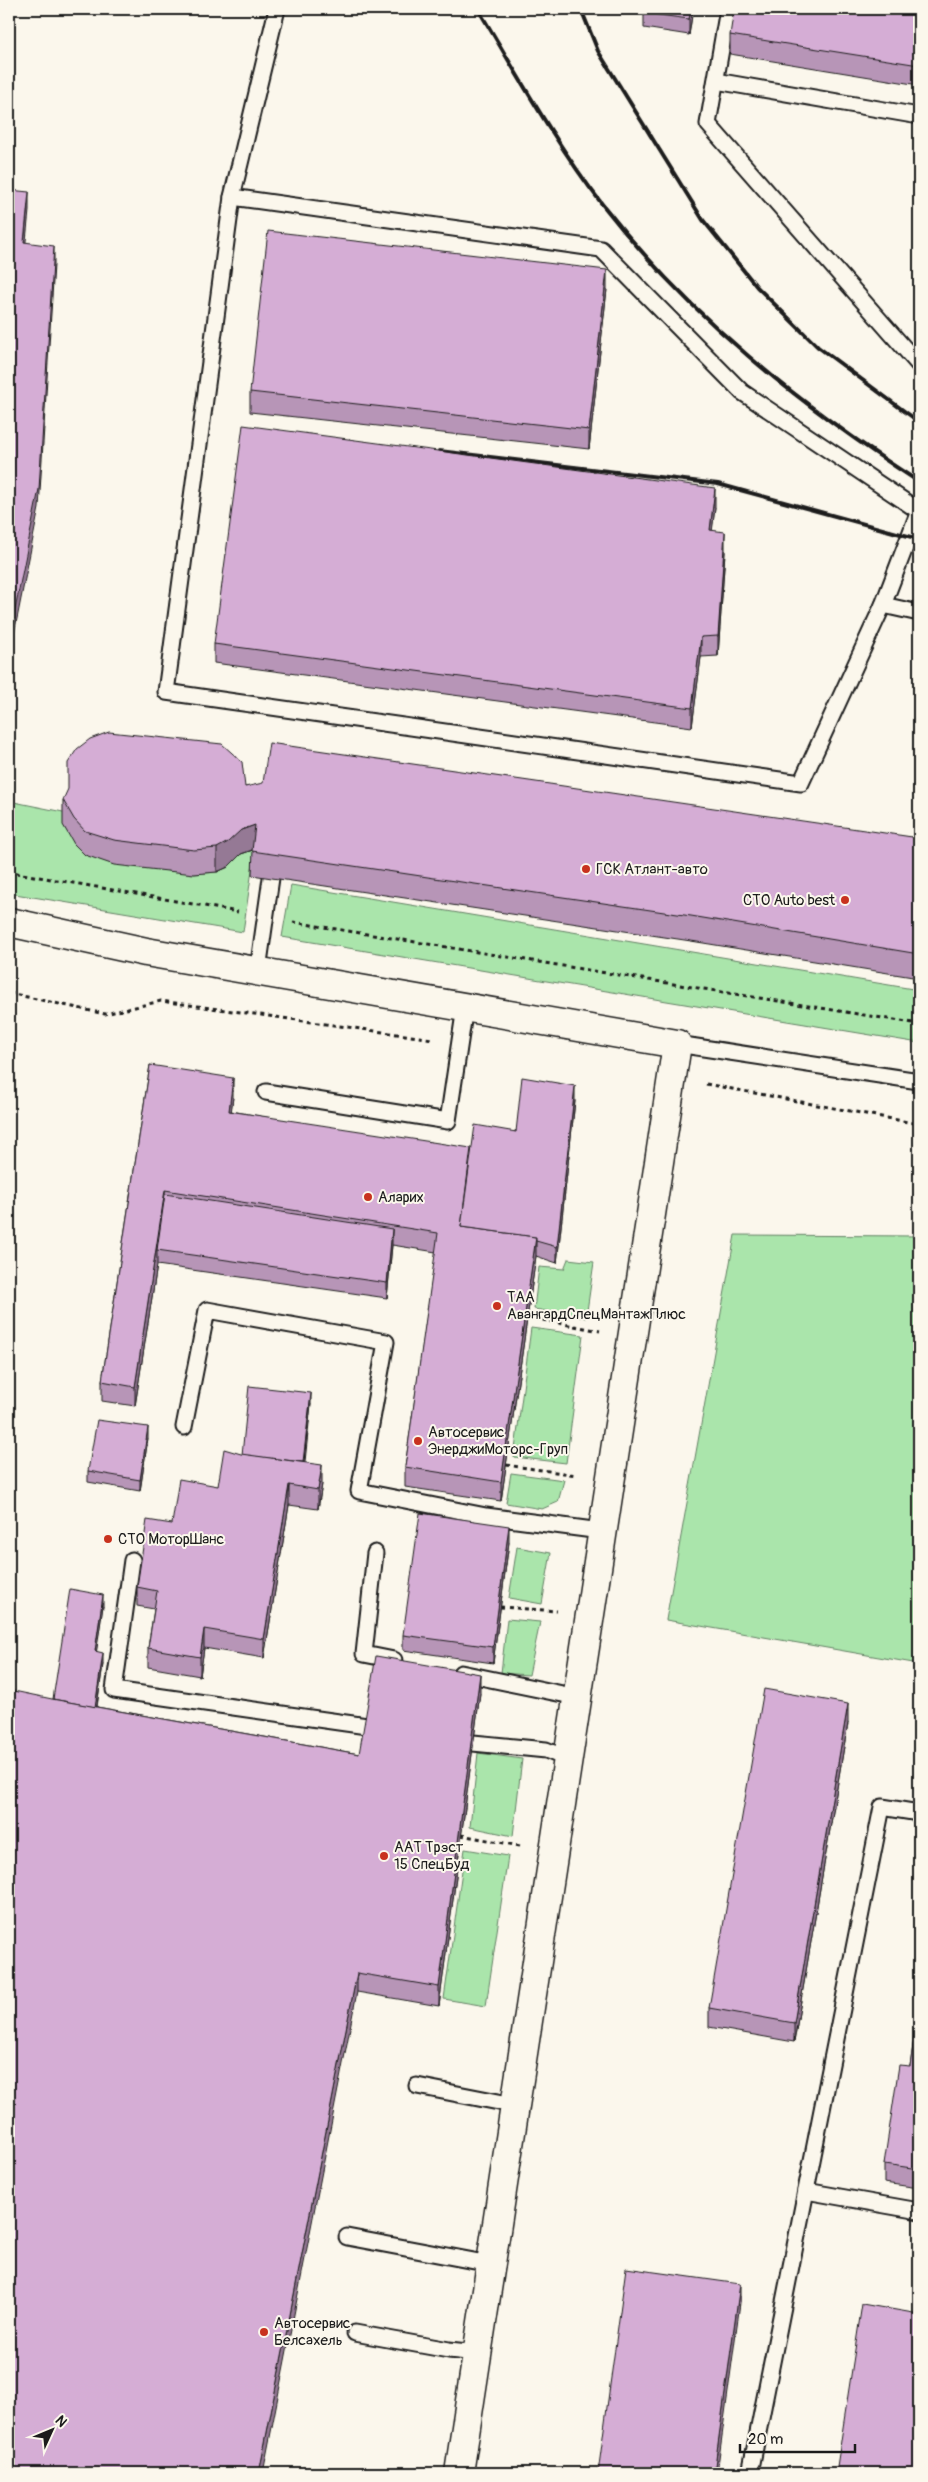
<svg xmlns="http://www.w3.org/2000/svg" width="928" height="2482" viewBox="0 0 928 2482" font-family="Pangolin,sans-serif">
	<style>
		.green { fill: #aae5ab; stroke: #638064 }
		.lines { fill: none; stroke-linecap: round; stroke-linejoin: round }
		.lane-casing { stroke: #1c1c1c; stroke-width: 19 }
		.street-casing { stroke: #1c1c1c; stroke-width: 31 }
		.path { stroke: #1c1c1c; stroke-width: 3; stroke-dasharray: 4 4; stroke-linecap: butt }
		.lane { stroke: #fbf7ec; stroke-width: 15 }
		.street { stroke: #fbf7ec; stroke-width: 28 }
		.rail { stroke: #1c1c1c; stroke-width: 4 }
		.wall { fill: #b795b7; stroke: #1c1c1c }
		.shaded-wall { fill: #957995; stroke: #1c1c1c }
		.building { fill: #d5add5; stroke: #1c1c1c }
		.poi-dot { fill: #c8321e; stroke: #fbf7ec; stroke-width: 2 }
		.labels { text-anchor: middle; dominant-baseline: central; stroke-width: 4; stroke-linejoin: round; paint-order: stroke }
		.poi-label { font-size: 15px; fill: #1c1c1c; stroke: #fbf7ec; text-anchor: start }
	</style>
	<rect width="100%" height="100%" fill="#fbf7ec"/>
	<filter id="ink" filterUnits="userSpaceOnUse"><feTurbulence type="fractalNoise" baseFrequency=".02" numOctaves="2"/><feDisplacementMap in="SourceGraphic" scale="10" xChannelSelector="R" yChannelSelector="G"/><feConvolveMatrix kernelMatrix="1 2 1 2 8 2 1 2 1" color-interpolation-filters="sRGB"/></filter>
	<g filter="url(#ink)">
		<g class="green">
			<polygon points="9,801 68,813 194,874 217,872 228,867 241,854 255,849 243,932 9,893"/>
			<polygon points="291,885 919,990 919,1043 282,937"/>
			<polygon points="735,1235 919,1236 919,1664 666,1620"/>
			<polygon points="568,1259 594,1262 586,1318 534,1309 539,1267 564,1269"/>
			<polygon points="531,1328 583,1335 566,1463 514,1457"/>
			<polygon points="511,1473 564,1480 558,1502 542,1509 506,1503"/>
			<polygon points="517,1547 551,1553 542,1604 509,1598"/>
			<polygon points="507,1619 540,1622 529,1675 501,1673"/>
			<polygon points="478,1753 522,1759 513,1836 470,1827"/>
			<polygon points="465,1849 508,1856 486,2006 444,1999"/>
		</g>
		<g class="lines">
			<g class="lane-casing">
				<g id="lane">
					<polyline points="277,9 232,197 166,692 801,783 883,605"/>
					<polyline points="728,9 708,124 919,365"/>
					<polyline points="716,81 919,116"/>
					<polyline points="232,197 601,249 742,392 919,511"/>
					<polyline points="919,511 883,605 919,613"/>
					<polyline points="258,970 271,878"/>
					<polyline points="677,1044 919,1081"/>
					<polyline points="266,1092 448,1121 465,1007"/>
					<polyline points="184,1427 207,1310 386,1342 359,1491 486,1516 601,1531"/>
					<polyline points="375,1553 364,1654 394,1660"/>
					<polyline points="132,1560 114,1690 367,1726"/>
					<polyline points="461,1673 577,1697"/>
					<polyline points="473,1743 546,1750 568,1759"/>
					<polyline points="417,2086 514,2105"/>
					<polyline points="806,2191 919,2211"/>
					<polyline points="347,2237 490,2264"/>
					<polyline points="355,2333 449,2350 477,2353"/>
					<polyline points="750,2473 882,1807 919,1813"/>
				</g>
			</g>
			<g class="street-casing">
				<polyline id="street" points="9,922 146,952 677,1044 459,2473"/>
			</g>
			<g class="path">
				<polyline points="9,875 11,872 238,912"/>
				<polyline points="293,922 919,1024"/>
				<polyline points="9,993 105,1014 161,1001 433,1039"/>
				<polyline points="706,1084 919,1124"/>
				<polyline points="527,1317 600,1331"/>
				<polyline points="506,1465 577,1475"/>
				<polyline points="500,1607 557,1611"/>
				<polyline points="461,1835 520,1846"/>
			</g>
			<use href="#lane" class="lane"/>
			<use href="#street" class="street"/>
			<g class="rail">
				<path d="M478,9C518,75 555,143 602,204C691,318 799,404 919,482"/>
				<polyline points="581,9 598,51 703,220 757,287 818,347 919,422"/>
				<polyline points="439,451 718,484 919,539"/>
			</g>
		</g>
		<g class="wall">
			<polygon points="635,9 693,9 689,35 644,28 644,10"/>
			<polygon points="919,9 919,85 730,54 730,35"/>
			<polygon points="607,289 589,449 250,412 250,392"/>
			<polygon points="715,507 712,530 725,552 718,656 701,657 692,727 214,663 214,644"/>
			<polygon points="245,787 919,838 919,978 691,941 252,875 253,850 241,854 228,867 217,872 194,874 114,865 85,855 74,844 63,825 63,800"/>
			<polygon points="150,1065 233,1097 231,1111 471,1153 575,1101 557,1263 536,1256 501,1501 405,1487 405,1467 436,1252 392,1245 387,1298 157,1265 135,1406 102,1401 102,1381"/>
			<polygon points="311,1404 304,1462 322,1484 318,1509 289,1505 264,1658 204,1648 200,1676 148,1667 148,1648 154,1609 137,1606 137,1587 172,1524 218,1486 242,1455"/>
			<polygon points="148,1438 140,1491 88,1482 88,1471"/>
			<polygon points="509,1542 493,1663 403,1650 403,1635"/>
			<polygon points="103,1606 96,1652 103,1664 97,1707 359,1754 480,1693 439,2006 357,1992 53,1699"/>
			<polygon points="848,1723 794,2042 709,2027 709,2008"/>
			<polygon points="919,2005 919,2188 884,2183 884,2164 910,2066"/>
		</g>
		<g class="shaded-wall">
			<polygon points="691,9 693,9 689,35 689,19"/>
			<polygon points="29,192 29,211 24,261 24,242"/>
			<polygon points="54,246 54,265 39,508 9,659 9,640"/>
			<polygon points="607,270 607,289 589,449 589,430"/>
			<polygon points="715,488 715,507 710,549 710,530"/>
			<polygon points="725,532 725,552 718,656 718,636"/>
			<polygon points="701,637 701,657 692,727 692,708"/>
			<polygon points="255,825 255,849 241,854 228,867 217,872 217,848 241,830"/>
			<polygon points="233,1078 233,1097 229,1130 229,1111"/>
			<polygon points="575,1086 575,1101 557,1263 557,1247"/>
			<polygon points="165,1190 165,1209 157,1250 157,1265 135,1406 135,1387"/>
			<polygon points="392,1229 392,1245 387,1298 387,1283"/>
			<polygon points="536,1237 536,1256 501,1501 501,1482"/>
			<polygon points="311,1393 311,1404 303,1481 303,1470"/>
			<polygon points="148,1427 148,1438 140,1491 140,1480"/>
			<polygon points="322,1465 322,1484 318,1509 318,1490"/>
			<polygon points="289,1485 289,1505 264,1658 264,1639"/>
			<polygon points="509,1526 509,1542 493,1663 493,1647"/>
			<polygon points="103,1595 103,1606 95,1662 95,1651"/>
			<polygon points="204,1629 204,1648 200,1676 200,1657"/>
			<polygon points="103,1653 103,1664 94,1725 94,1714"/>
			<polygon points="480,1674 480,1693 439,2006 439,1987"/>
			<polygon points="848,1704 848,1723 794,2042 794,2023"/>
			<polygon points="357,1973 357,1992 263,2473 259,2473"/>
			<polygon points="740,2284 740,2303 717,2473 714,2473"/>
		</g>
		<g class="building">
			<polygon points="644,9 691,9 689,19 644,13"/>
			<polygon points="734,9 919,9 919,65 730,35"/>
			<polygon points="9,190 29,192 24,242 54,246 39,489 9,640"/>
			<polygon points="268,231 607,270 589,430 250,392"/>
			<polygon points="243,425 715,488 710,530 725,532 718,636 701,637 692,708 214,644"/>
			<polygon points="109,732 222,744 242,762 245,787 263,783 269,743 919,838 919,954 691,916 252,851 255,825 241,830 228,842 217,848 194,850 114,840 85,831 74,819 63,800 68,789 68,763 77,749 90,739"/>
			<polygon points="150,1065 233,1078 229,1111 471,1148 461,1227 536,1237 501,1482 405,1467 438,1233 165,1190 135,1387 102,1381"/>
			<polygon points="522,1077 575,1086 557,1247 536,1241 536,1237 461,1227 475,1125 516,1132"/>
			<polygon points="165,1194 392,1229 387,1283 157,1250"/>
			<polygon points="249,1386 311,1393 303,1462 242,1455"/>
			<polygon points="97,1420 148,1427 140,1480 88,1471"/>
			<polygon points="224,1449 241,1454 322,1465 318,1490 289,1485 264,1639 204,1629 200,1657 148,1648 157,1591 137,1587 147,1520 172,1524 179,1479 218,1486"/>
			<polygon points="420,1513 509,1526 493,1647 403,1635"/>
			<polygon points="70,1589 103,1595 95,1651 103,1653 95,1707 53,1699"/>
			<polygon points="376,1656 480,1674 439,1987 357,1973 259,2473 9,2473 9,1690 52,1699 359,1754"/>
			<polygon points="764,1689 848,1704 794,2023 709,2008"/>
			<polygon points="919,2005 919,2169 884,2164 899,2065 910,2066"/>
			<polygon points="626,2268 740,2284 714,2473 598,2473"/>
			<polygon points="862,2304 919,2314 919,2473 836,2473"/>
		</g>
	</g>
	<g class="poi-dot">
		<circle cx="586" cy="869" r="5"/>
		<circle cx="845" cy="900" r="5"/>
		<circle cx="368" cy="1197" r="5"/>
		<circle cx="497" cy="1306" r="5"/>
		<circle cx="418" cy="1441" r="5"/>
		<circle cx="108" cy="1539" r="5"/>
		<circle cx="384" cy="1856" r="5"/>
		<circle cx="264" cy="2332" r="5"/>
	</g>
	<g class="labels">
		<g class="poi-label">
			<text x="596" y="869">ГСК Атлант-авто</text>
			<text x="835" y="900" text-anchor="end">СТО Auto best</text>
			<text x="378" y="1197">Аларих</text>
			<text x="507" y="1297">ТАА<tspan x="507" dy="17">АвангардСпецМантажПлюс</tspan></text>
			<text x="428" y="1432">Автосервис<tspan x="428" dy="17">ЭнерджиМоторс-Груп</tspan></text>
			<text x="118" y="1539">СТО МоторШанс</text>
			<text x="394" y="1847">ААТ Трэст<tspan x="394" dy="17">15 СпецБуд</tspan></text>
			<text x="274" y="2323">Автосервис<tspan x="274" dy="17">Белсахель</tspan></text>
		</g>
	</g>
	<rect width="928" height="2482" fill="none" stroke="#fbf7ec" stroke-width="30"/>
	<rect x="15" y="15" width="898" height="2452" fill="none" stroke="#1c1c1c" stroke-width="2" filter="url(#ink)"/>
	<g transform="translate(52 2430) rotate(46)" stroke="#fbf7ec" stroke-width="4" paint-order="stroke">
	<path d="M0-4L9 19L0 12L-9 19Z" fill="#1c1c1c"/>
	<text y="-8" font-size="14" font-weight="bold" text-anchor="middle" fill="#1c1c1c">N</text>
	</g>
	<path d="M740 2444v8h115v-8" fill="none" stroke="#1c1c1c" stroke-width="2.5"/>
	<text x="748" y="2444" font-size="15" fill="#1c1c1c" stroke="#fbf7ec" stroke-width="4" paint-order="stroke">20 m</text>
</svg>
